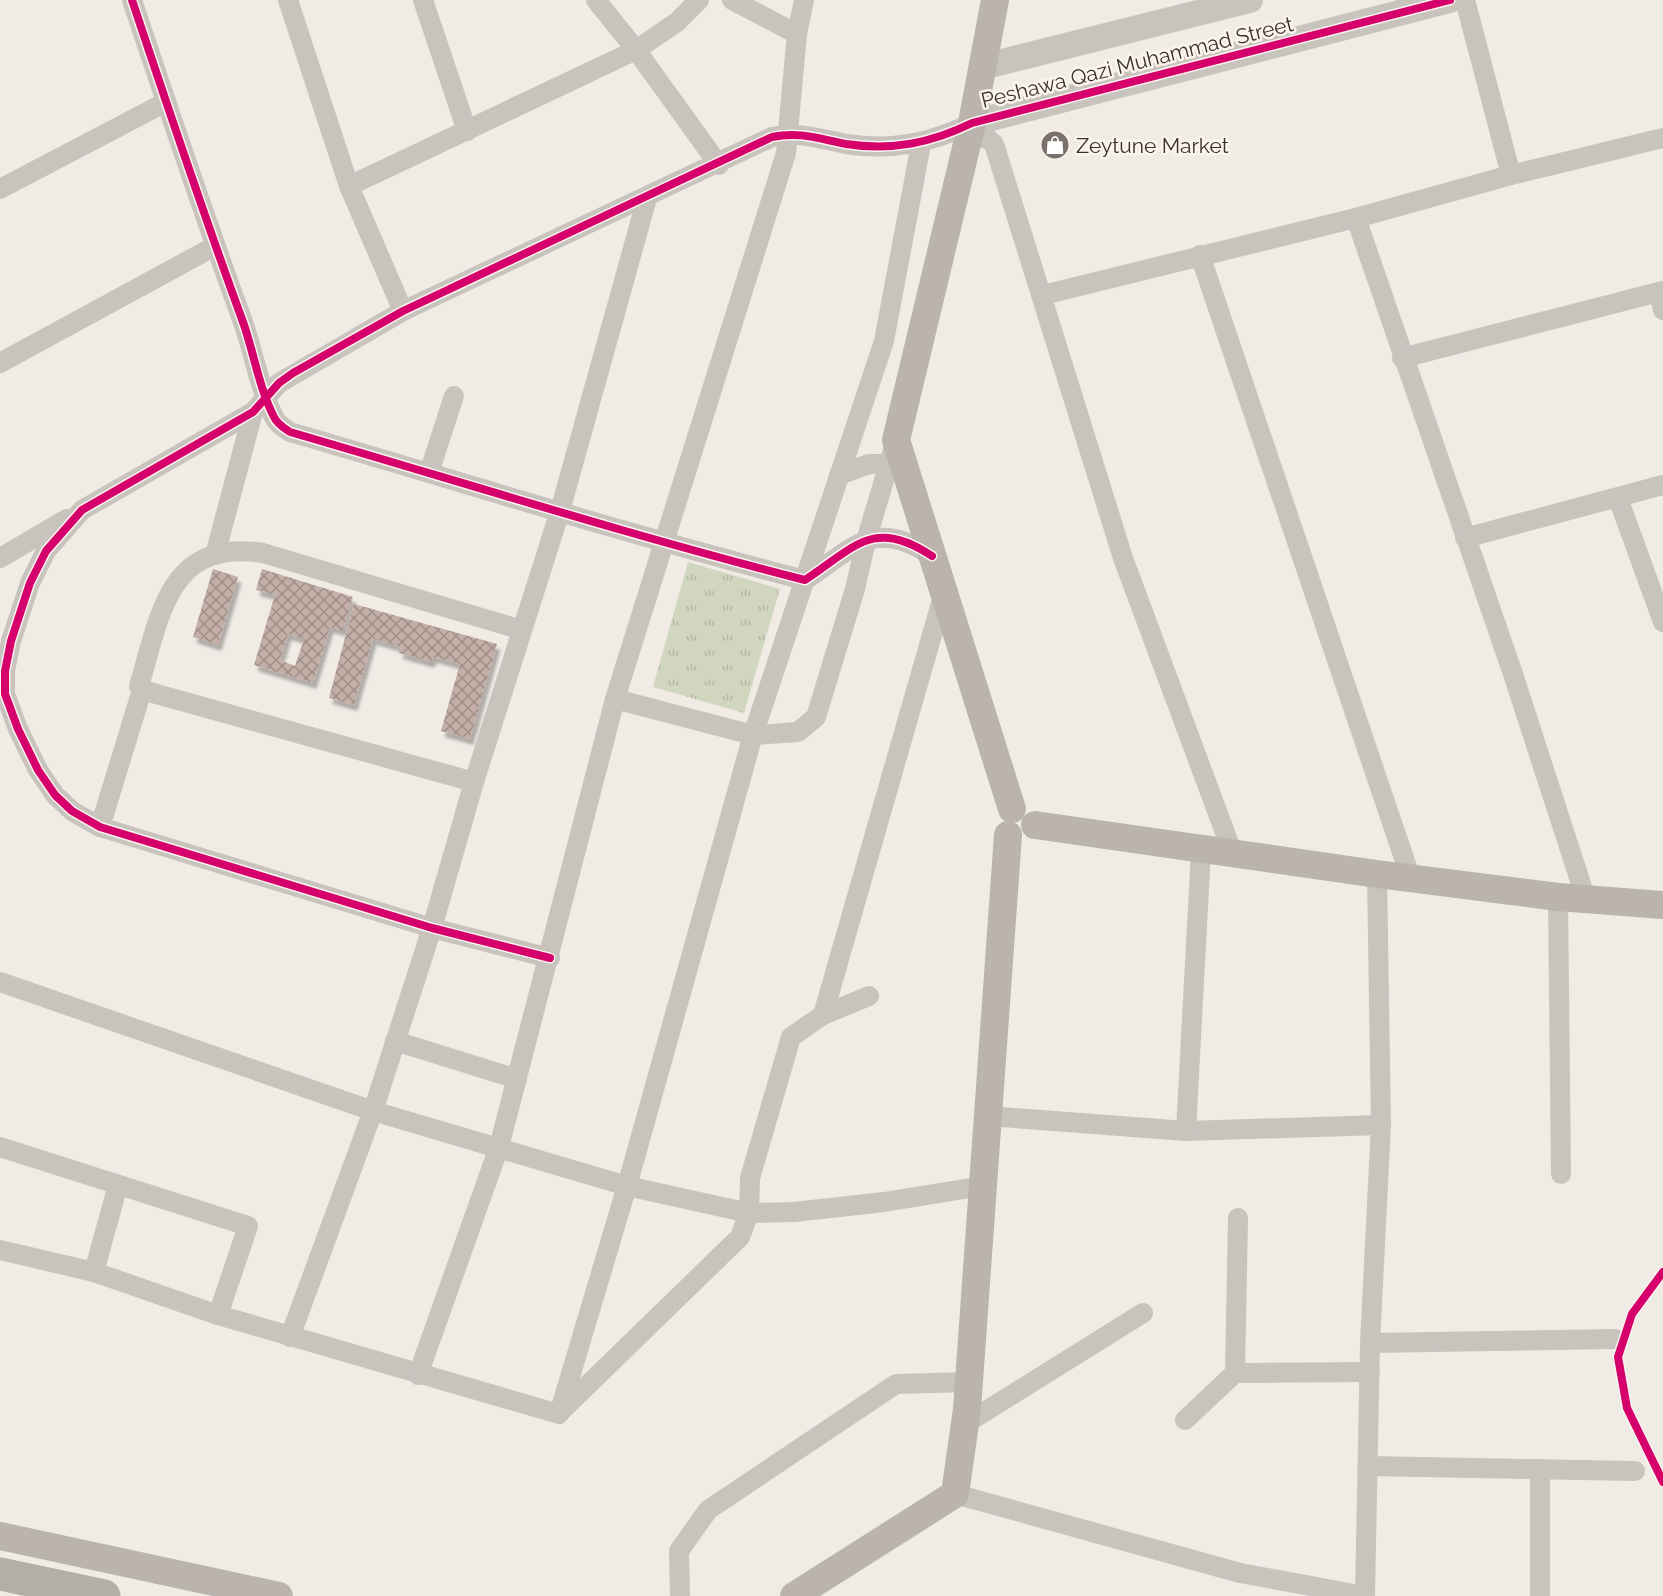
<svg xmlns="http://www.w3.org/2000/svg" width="1663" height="1596" viewBox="0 0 1663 1596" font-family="Raleway,sans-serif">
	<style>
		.grass { fill: url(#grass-tufts) }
		.building { fill: url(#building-cross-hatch); fill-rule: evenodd; filter: url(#shadow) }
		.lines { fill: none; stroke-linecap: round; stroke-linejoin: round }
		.minor { stroke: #c9c3be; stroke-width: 20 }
		.tertiary { stroke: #c9c3be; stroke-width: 26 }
		.secondary { stroke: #bab3ae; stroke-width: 28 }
		.trunk { stroke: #b4aea8; stroke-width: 33 }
		.cycleway-casing { stroke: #fbf5ee; stroke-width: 11 }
		.cycleway { stroke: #d6006c; stroke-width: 8 }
		.labels { text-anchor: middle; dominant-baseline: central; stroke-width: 5; stroke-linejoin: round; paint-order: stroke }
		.street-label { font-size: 21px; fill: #3b302b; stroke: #fbf5ee }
		.poi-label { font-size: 21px; fill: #3b302b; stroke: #fbf5ee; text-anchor: start }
	</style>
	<defs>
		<pattern id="grass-tufts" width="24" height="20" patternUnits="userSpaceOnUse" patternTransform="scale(1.5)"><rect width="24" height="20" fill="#d1d6bf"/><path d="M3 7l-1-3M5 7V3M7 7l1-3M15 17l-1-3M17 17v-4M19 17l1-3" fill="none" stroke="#b4b8a4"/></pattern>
		<pattern id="building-cross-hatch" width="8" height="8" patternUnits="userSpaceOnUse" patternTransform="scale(1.5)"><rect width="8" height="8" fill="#c3afa7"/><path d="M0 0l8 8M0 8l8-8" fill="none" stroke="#a08f88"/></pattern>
		<filter id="shadow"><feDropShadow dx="3.5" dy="6" stdDeviation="1.5" flood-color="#0004"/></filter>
	</defs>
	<rect width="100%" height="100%" fill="#f0ebe5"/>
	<polygon class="grass" points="688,562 780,589 744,713 653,687"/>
	<g class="building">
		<polygon points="213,569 238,577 218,645 193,637"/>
		<path d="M262,569L353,597L343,631L330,627L313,683L254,665L275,595L256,590ZM288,634L304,639L295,666L280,660Z"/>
		<polygon points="354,604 497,644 470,739 441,731 460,664 433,657 431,662 399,653 401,647 373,639 354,705 329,698"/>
	</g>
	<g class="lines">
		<g class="minor">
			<path d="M132,0C168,108 204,216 243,322C254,353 259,388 274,417C277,424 284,428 290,432C462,482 632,536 805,580C855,547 874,517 932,556"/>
			<polyline points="288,0 349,186 403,311"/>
			<polyline points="423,0 467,131"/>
			<polyline points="596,0 636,50 719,165"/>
			<polyline points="732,0 797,34"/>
			<polyline points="1465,0 1511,175"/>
			<polyline points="969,135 988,139 994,144 1123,558 1233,854"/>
			<polyline points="349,186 636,50 677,22 699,0"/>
			<polyline points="0,189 166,102"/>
			<polyline points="1356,218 1512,671 1586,899"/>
			<polyline points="1200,255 1410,876"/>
			<polyline points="1659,292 1663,310"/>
			<polyline points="1043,295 1356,218 1511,175 1663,138"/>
			<polyline points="1402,358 1663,291"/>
			<polyline points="0,363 215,246"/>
			<polyline points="429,473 454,396"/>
			<polyline points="839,475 869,464 888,464"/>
			<polyline points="1618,498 1663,622"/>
			<polyline points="1465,538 1663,485"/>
			<polyline points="215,555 253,412"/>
			<polyline points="0,558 67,519"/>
			<polyline points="615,699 753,735 884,341 921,144"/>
			<path d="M474,782L142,690L139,686C160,616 168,538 263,553L522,630"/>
			<polyline points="100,827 142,690"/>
			<polyline points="1558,897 1561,1174"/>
			<path d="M550,958L432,928L100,827L72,811L55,795L38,770L18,729L5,694V671L11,641L30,583L46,551L82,510L253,412L279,383L403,311L772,137C799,131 820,139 846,144C892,151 931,143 972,123"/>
			<polyline points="0,982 373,1111 627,1186 749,1213 794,1212 884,1202 983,1186"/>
			<polyline points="823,1015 869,996"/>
			<polyline points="395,1041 517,1079"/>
			<polyline points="988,1116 1186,1131 1381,1125"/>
			<polyline points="1186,1131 1201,851"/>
			<polyline points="0,1147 248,1226 218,1315"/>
			<polyline points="0,1250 94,1272 218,1315 559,1414"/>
			<polyline points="94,1272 118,1185"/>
			<polyline points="290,1337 373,1111 432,928 474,782 560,511 647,198"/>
			<polyline points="1370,1343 1615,1339"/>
			<polyline points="1235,1373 1238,1218"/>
			<polyline points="418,1375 499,1147 615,699 786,153 797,34 804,0"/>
			<polyline points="560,1412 740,1237 749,1213 750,1178 791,1037 823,1015 944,593"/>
			<polyline points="559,1414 627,1186 753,735 798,732 816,717 855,589 866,541 896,440"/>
			<polyline points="1185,1420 1235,1373 1370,1372"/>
			<polyline points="965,1424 1143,1313"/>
			<polyline points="1368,1466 1635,1471"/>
			<polyline points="955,1494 1240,1573 1365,1596"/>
			<polyline points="680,1596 679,1551 708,1510 896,1384 969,1382"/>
			<polyline points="1365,1596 1370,1343 1381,1125 1377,874"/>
			<polyline points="1540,1596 1540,1469"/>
		</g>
		<g class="tertiary">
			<polyline points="982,67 1250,0"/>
			<polyline points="972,123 1450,0"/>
		</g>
		<g class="secondary">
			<polyline points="995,0 972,123 896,440 1012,809"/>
			<polyline points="1035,825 1377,874 1558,897 1663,905"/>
			<polyline points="0,1536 279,1596"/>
			<polyline points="794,1596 955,1494 967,1409 1008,835"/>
		</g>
		<polyline class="trunk" points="0,1574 104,1596"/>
		<g class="cycleway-casing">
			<g id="cycleway">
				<path d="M132,0C168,108 204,216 243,322C254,353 259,388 274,417C277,424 284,428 290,432C462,482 632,536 805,580C855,547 874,517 932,556"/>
				<path d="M550,958L432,928L100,827L72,811L55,795L38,770L18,729L5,694V671L11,641L30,583L46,551L82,510L253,412L279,383L293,373L403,311L772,137C799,131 820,139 846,144C892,151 931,143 972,123L1450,0"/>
				<polyline points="1663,1272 1632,1314 1618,1357 1627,1408 1663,1482"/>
			</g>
		</g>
		<use href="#cycleway" class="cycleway"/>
	</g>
	<defs>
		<g id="shop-disc" transform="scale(1.5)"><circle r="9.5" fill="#7a716c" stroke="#fbf5ee"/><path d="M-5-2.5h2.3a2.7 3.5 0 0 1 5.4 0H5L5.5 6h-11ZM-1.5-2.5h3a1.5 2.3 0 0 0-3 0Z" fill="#fff"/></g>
	</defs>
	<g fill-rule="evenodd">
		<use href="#shop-disc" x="1055" y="145"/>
	</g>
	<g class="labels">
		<g class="street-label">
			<text transform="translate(1137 62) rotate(-14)">Peshawa Qazi Muhammad Street</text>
		</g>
		<g class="poi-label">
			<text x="1076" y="145">Zeytune Market</text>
		</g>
	</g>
</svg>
